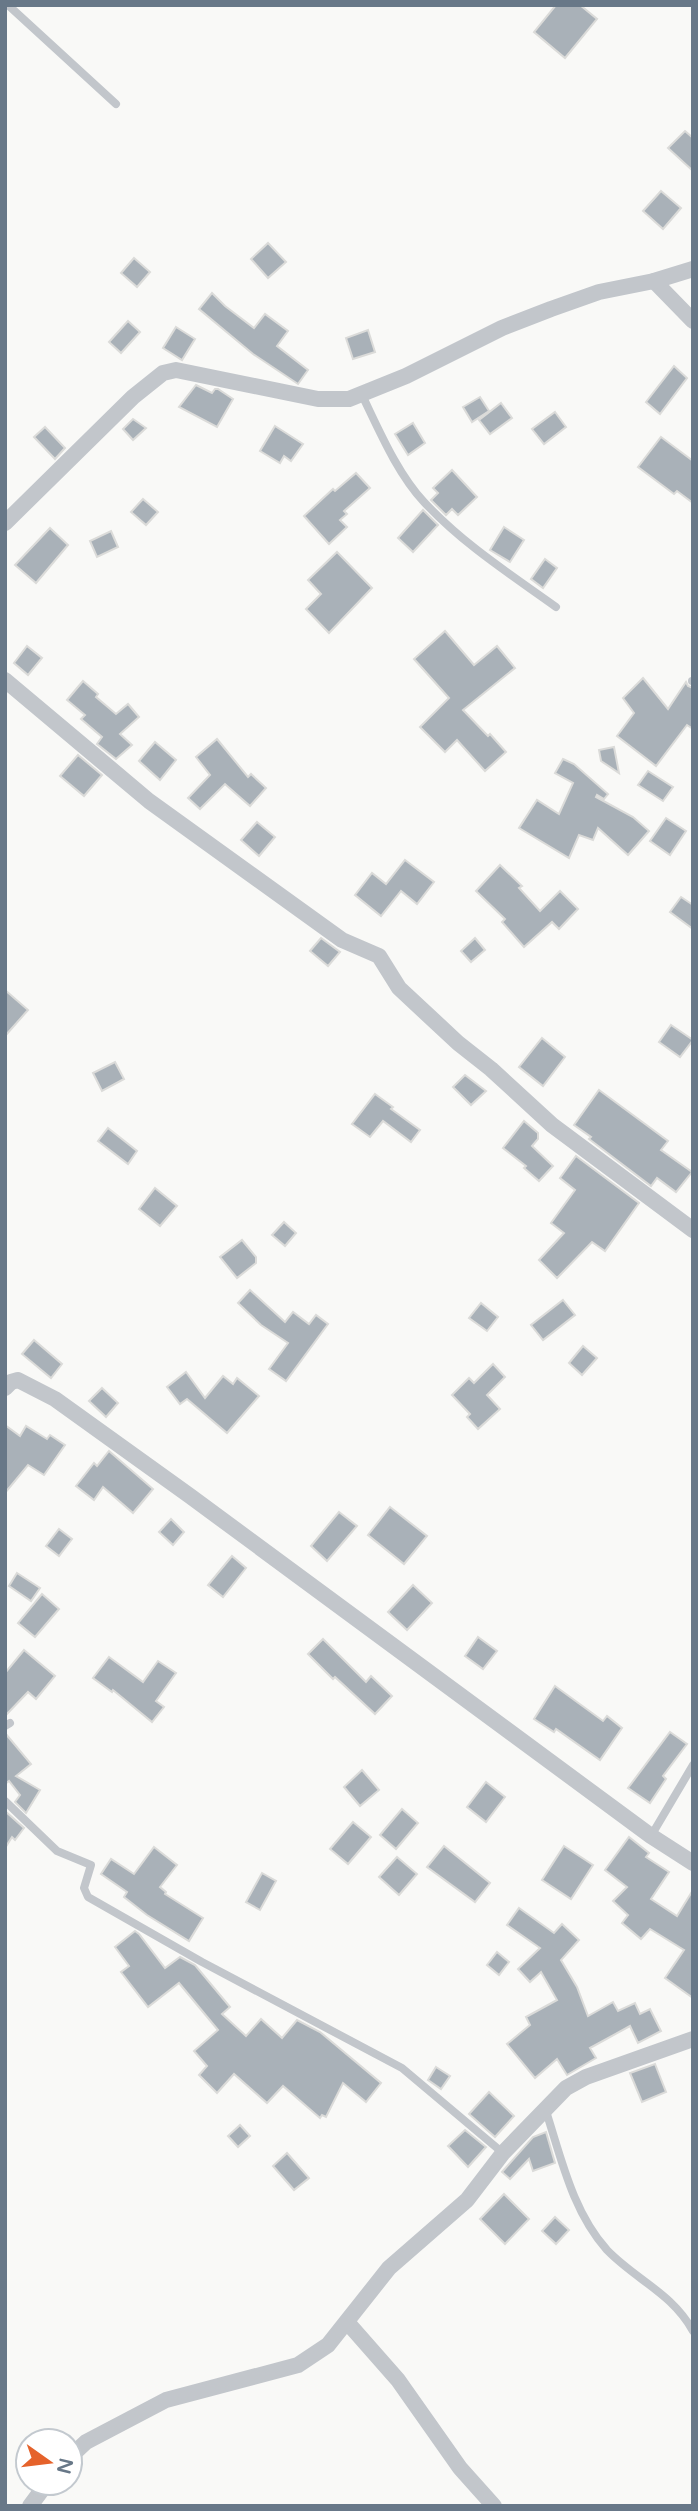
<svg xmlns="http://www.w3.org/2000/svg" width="698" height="2511" viewBox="0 0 698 2511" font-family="'Varela Round',sans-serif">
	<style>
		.building { fill: #a9b1b8; stroke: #dbdbd9; stroke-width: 2 }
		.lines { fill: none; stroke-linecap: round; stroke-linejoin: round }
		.lane { stroke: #c2c6cb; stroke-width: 8 }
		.street { stroke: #c2c6cb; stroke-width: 16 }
	</style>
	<rect width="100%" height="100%" fill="#f9f9f7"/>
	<g class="building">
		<polygon points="556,5 580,5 597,19 565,58 534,32"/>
		<polygon points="685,131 693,138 693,171 668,148"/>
		<polygon points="661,191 681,208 663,229 643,211"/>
		<polygon points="268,243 286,262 268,278 251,259"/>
		<polygon points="134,258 150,272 137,287 121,273"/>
		<polygon points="212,293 225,306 254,328 265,314 288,331 277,346 308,370 298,384 253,354 199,309"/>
		<polygon points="128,321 140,332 121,353 109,342"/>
		<polygon points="176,327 195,339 182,360 163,348"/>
		<polygon points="368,330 375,352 353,359 346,338"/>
		<polygon points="674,366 687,378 660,414 646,402"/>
		<polygon points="196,385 212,393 215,389 218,389 233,399 217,427 179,407"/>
		<polygon points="480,397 489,411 472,422 463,407"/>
		<polygon points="501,403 512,418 490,434 479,420"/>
		<polygon points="555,412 566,427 544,444 532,429"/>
		<polygon points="133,419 146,428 133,440 123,429"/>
		<polygon points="413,423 425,443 408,455 395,434"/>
		<polygon points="275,426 303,444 291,461 284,456 280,463 260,451"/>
		<polygon points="45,427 65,448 55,459 34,437"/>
		<polygon points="661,437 693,461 693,503 677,491 674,494 638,467"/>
		<polygon points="452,470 477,497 458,515 452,509 446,515 431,500 438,493 433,488"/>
		<polygon points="356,473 370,488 344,511 347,514 340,520 347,527 329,544 304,516 333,489 335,491"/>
		<polygon points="143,499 158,512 146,525 131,512"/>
		<polygon points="423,510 438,525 413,552 398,538"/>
		<polygon points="504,527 524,540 510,562 490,550"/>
		<polygon points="50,528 68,545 36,583 15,565"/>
		<polygon points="111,531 118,547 97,557 90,541"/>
		<polygon points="337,552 372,588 329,633 306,609 321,594 308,580"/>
		<polygon points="545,559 557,568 543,588 531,579"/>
		<polygon points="445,631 474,665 497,646 515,668 463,710 488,736 490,734 506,752 485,771 457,740 445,752 420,727 449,698 414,659"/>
		<polygon points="27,646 42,658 28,675 14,663"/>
		<polygon points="643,678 668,709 686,682 688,686 693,688 693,729 687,725 656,766 617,736 634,713 623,698"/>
		<polygon points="83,681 98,694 96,697 116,714 128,704 139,717 120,734 132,745 116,759 97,744 102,737 81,719 85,715 67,700"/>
		<polygon points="217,739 248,777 251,774 266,788 250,806 225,784 200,809 188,798 210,775 196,757"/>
		<polygon points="155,742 176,760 160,780 139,761"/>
		<polygon points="614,747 619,773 601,761 599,750"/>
		<polygon points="78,755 102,775 84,796 60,776"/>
		<polygon points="563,759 574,764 608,794 604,799 597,795 596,797 633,817 649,831 628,855 598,828 593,840 579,835 569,858 519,828 537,800 559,814 573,783 555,773"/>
		<polygon points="648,771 673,787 663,801 638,785"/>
		<polygon points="666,818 686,831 670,855 650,841"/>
		<polygon points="257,822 275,837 259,856 241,840"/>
		<polygon points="405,860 434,882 417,904 401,891 381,916 355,895 372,873 386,884"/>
		<polygon points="500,865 522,886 519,888 540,911 560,891 578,909 559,929 552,922 524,947 502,922 505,919 476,891"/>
		<polygon points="681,897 693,905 693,929 670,912"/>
		<polygon points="321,938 340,952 328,966 310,951"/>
		<polygon points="475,938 485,950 471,962 461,951"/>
		<polygon points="5,990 28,1010 5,1036"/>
		<polygon points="671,1025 693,1040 680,1057 659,1042"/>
		<polygon points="542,1038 565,1057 543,1086 519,1067"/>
		<polygon points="115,1062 124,1079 102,1091 93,1073"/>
		<polygon points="465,1075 486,1091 471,1105 453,1087"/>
		<polygon points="599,1090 668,1141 661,1150 692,1172 676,1192 657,1178 651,1186 589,1139 591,1137 574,1125"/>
		<polygon points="375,1094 393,1107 391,1109 420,1130 411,1142 383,1121 370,1137 352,1124"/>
		<polygon points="524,1121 538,1133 538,1139 532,1146 553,1166 539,1181 524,1168 526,1166 503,1148"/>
		<polygon points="108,1128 137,1151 128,1164 98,1141"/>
		<polygon points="576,1156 639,1203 605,1251 592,1242 557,1278 539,1260 564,1233 551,1223 575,1190 560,1178"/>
		<polygon points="155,1188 177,1206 160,1226 139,1209"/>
		<polygon points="284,1222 296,1233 285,1246 272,1235"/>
		<polygon points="242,1240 256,1257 256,1263 237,1278 220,1257"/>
		<polygon points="250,1290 285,1322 293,1312 309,1324 316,1315 328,1324 286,1381 269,1369 288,1343 261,1325 238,1303"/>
		<polygon points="563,1300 575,1315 543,1340 531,1325"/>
		<polygon points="481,1303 498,1317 487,1331 469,1318"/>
		<polygon points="34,1340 62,1364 51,1378 22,1354"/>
		<polygon points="583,1346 597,1358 582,1375 569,1363"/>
		<polygon points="493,1364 505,1377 487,1395 500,1409 478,1429 467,1417 470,1414 452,1395 469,1378 474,1383"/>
		<polygon points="186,1372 205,1398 223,1376 233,1384 237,1378 259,1396 227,1433 187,1399 180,1404 167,1387"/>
		<polygon points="102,1388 118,1403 106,1417 89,1401"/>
		<polygon points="5,1425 20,1436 26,1426 47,1439 50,1435 65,1445 44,1475 28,1465 5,1493"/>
		<polygon points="109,1451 153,1489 133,1513 103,1487 94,1500 76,1486 94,1463 97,1466"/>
		<polygon points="390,1507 427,1536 404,1564 368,1535"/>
		<polygon points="339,1512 357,1526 327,1561 311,1546"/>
		<polygon points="171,1519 184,1532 173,1545 159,1532"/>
		<polygon points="59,1529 72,1539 59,1556 46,1546"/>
		<polygon points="232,1556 246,1568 223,1597 208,1585"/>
		<polygon points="17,1573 40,1588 31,1601 9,1586"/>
		<polygon points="413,1585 432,1603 407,1630 388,1612"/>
		<polygon points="42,1594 59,1609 35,1637 18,1623"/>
		<polygon points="478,1637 497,1651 483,1669 465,1656"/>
		<polygon points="323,1639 366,1682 371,1676 392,1696 375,1714 335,1677 333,1679 308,1654"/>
		<polygon points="24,1650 55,1676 36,1699 28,1692 5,1716 5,1673"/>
		<polygon points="109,1657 143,1682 158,1661 176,1673 156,1701 164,1707 152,1722 113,1690 112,1692 93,1678"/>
		<polygon points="555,1686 603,1721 607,1716 622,1728 600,1760 556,1729 554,1732 534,1719"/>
		<polygon points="670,1732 687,1744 663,1776 666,1779 650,1803 628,1788"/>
		<polygon points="5,1733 31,1764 16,1776 40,1790 26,1813 15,1802 20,1795 9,1781 5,1784"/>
		<polygon points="362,1770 379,1790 360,1806 344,1787"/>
		<polygon points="486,1782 505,1797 486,1822 467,1807"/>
		<polygon points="402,1809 418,1823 396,1849 380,1835"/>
		<polygon points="5,1811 24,1828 15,1840 12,1837 5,1848"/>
		<polygon points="353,1822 371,1837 348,1864 330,1849"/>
		<polygon points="629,1837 649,1853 646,1857 669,1872 651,1899 677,1916 693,1890 693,1998 665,1978 684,1950 650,1929 641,1939 622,1923 628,1915 613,1901 627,1887 605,1870"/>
		<polygon points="444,1846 490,1883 475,1902 427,1867"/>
		<polygon points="564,1846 593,1865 571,1899 542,1880"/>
		<polygon points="154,1847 177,1865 160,1887 166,1892 165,1894 203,1918 189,1941 147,1915 124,1897 127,1892 101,1874 111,1859 134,1874"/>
		<polygon points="397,1857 417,1874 399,1895 379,1877"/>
		<polygon points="262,1873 276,1881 260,1910 246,1902"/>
		<polygon points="519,1908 554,1933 562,1924 579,1940 561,1960 577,1987 588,2016 613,2002 618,2011 635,2003 640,2014 650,2009 661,2031 638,2043 630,2026 590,2048 596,2058 567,2075 557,2059 535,2078 507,2044 530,2025 526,2017 557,2000 541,1972 530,1982 518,1969 540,1948 507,1925"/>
		<polygon points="135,1931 139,1934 165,1968 180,1957 195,1965 230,2007 222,2014 246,2036 261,2019 282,2038 297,2020 320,2032 381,2083 366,2102 343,2083 326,2117 322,2115 320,2118 283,2086 267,2103 234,2074 217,2093 199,2075 207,2066 194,2051 218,2030 179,1983 148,2007 121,1972 129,1966 115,1947"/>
		<polygon points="497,1952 509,1962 499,1975 487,1965"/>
		<polygon points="655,2064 666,2092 642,2102 630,2073"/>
		<polygon points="436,2067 450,2076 441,2089 428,2080"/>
		<polygon points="489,2092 514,2116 495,2137 469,2114"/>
		<polygon points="240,2125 250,2136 238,2147 228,2136"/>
		<polygon points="465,2130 486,2147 468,2167 448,2146"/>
		<polygon points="546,2132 555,2163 533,2171 529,2159 510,2179 502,2172 533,2137"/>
		<polygon points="287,2153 309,2178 294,2190 273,2166"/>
		<polygon points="504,2194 529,2219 505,2244 480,2219"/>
		<polygon points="555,2217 569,2230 556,2244 542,2231"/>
	</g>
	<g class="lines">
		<g class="lane">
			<polyline points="8,5 116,104"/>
			<path d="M362,395C379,430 397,473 424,502C463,544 510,574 556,607"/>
			<polyline points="692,681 693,681"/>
			<polyline points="5,1726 10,1723"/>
			<polyline points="5,1801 57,1851 91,1865 84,1888 88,1897 202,1962 402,2068 503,2153"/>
			<polyline points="651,1836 693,1765"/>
			<path d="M545,2108C561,2157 572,2211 607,2250C636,2280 672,2293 693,2331"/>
		</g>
		<g class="street">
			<polyline points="654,281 693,321"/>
			<polyline points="5,523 133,397 163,373 176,370 318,399 349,399 406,376 502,328 551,309 599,292 654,281 693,269"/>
			<polyline points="5,680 149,801 342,940 379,956 399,988 458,1043 491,1069 552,1125 693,1230"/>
			<polyline points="5,1388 11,1382 18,1380 55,1399 190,1496 651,1836 693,1863"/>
			<polyline points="347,2322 398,2380 460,2468 494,2506"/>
			<polyline points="70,2457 86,2442 166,2400 298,2365 328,2345 389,2268 467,2200 503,2153 566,2088 586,2077 693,2039"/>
			<polyline points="30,2506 47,2483"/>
		</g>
	</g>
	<rect width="698" height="2511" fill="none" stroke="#687888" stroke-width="14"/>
	<g transform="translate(49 2462) rotate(104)"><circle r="33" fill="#ffffff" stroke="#c3c9cf" stroke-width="2"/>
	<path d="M0-5L12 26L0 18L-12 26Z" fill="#e5622b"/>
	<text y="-10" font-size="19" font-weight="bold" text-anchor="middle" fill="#687888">N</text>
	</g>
</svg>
